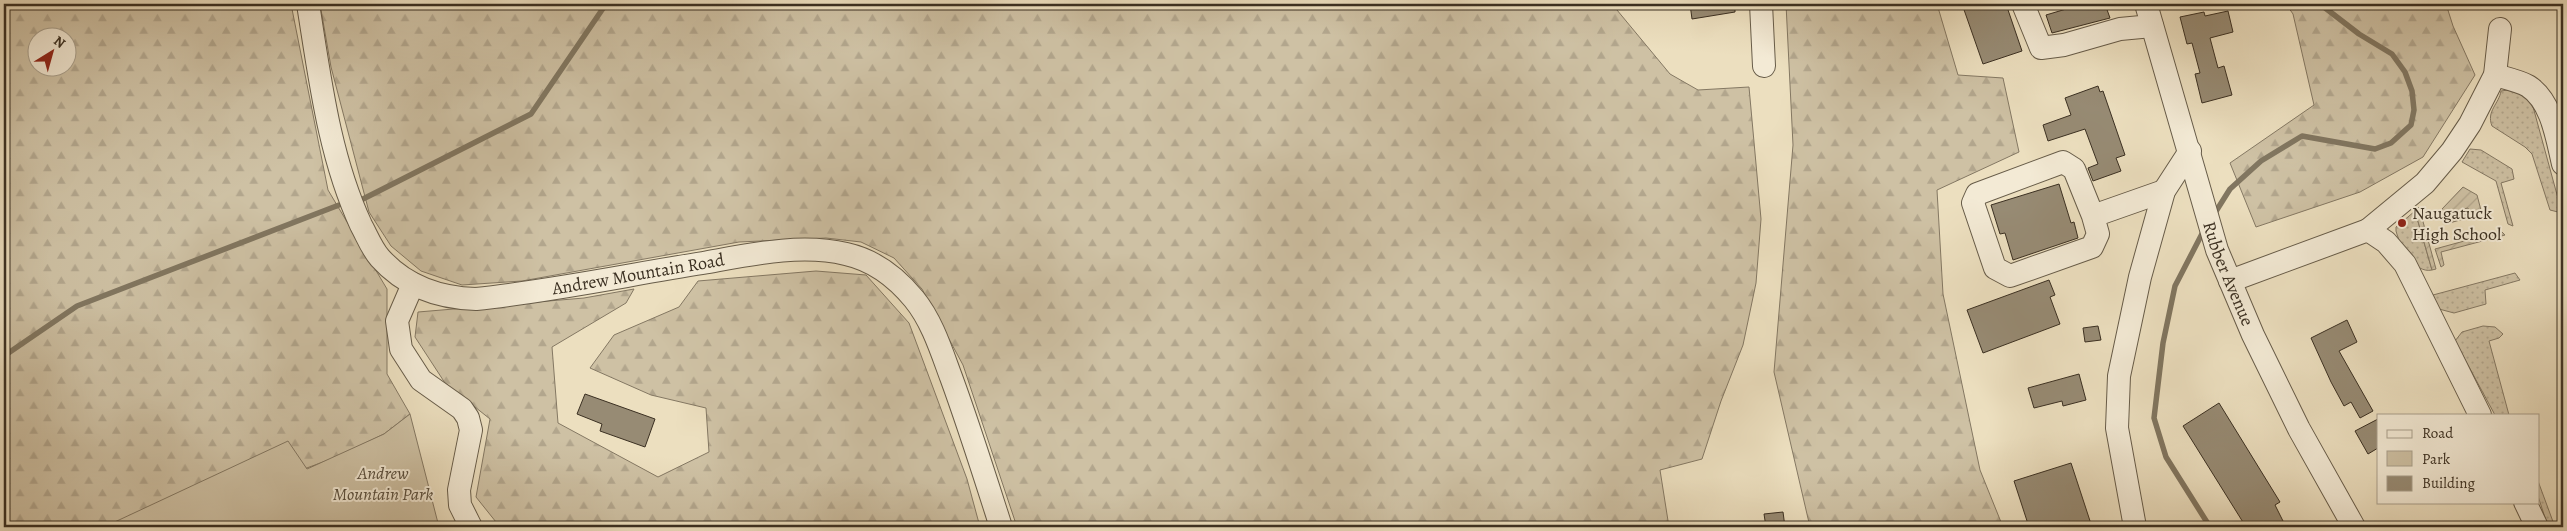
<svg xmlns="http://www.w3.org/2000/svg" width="2567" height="531" viewBox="0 0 2567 531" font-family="Alegreya,serif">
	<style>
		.grass { fill: url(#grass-dots); stroke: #847863 }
		.forest { fill: url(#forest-firs); stroke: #847863; fill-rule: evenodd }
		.park { fill: #cec1a4; stroke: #847863 }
		.garden { fill: url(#garden-furrows); stroke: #847863 }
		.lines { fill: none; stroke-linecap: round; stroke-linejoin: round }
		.stream { stroke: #817660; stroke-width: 5.5 }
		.building { fill: #978b74; stroke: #3b3022 }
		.minor-casing { stroke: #675c49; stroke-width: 24 }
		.minor { stroke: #f3ead5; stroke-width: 22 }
		.poi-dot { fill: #8f2418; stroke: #f3ead5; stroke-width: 2 }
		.labels { text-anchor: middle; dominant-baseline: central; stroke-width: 4; stroke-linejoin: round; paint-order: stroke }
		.poi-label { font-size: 18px; fill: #3b3022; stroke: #f3ead5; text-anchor: start }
		.street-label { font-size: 18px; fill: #3b3022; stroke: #f3ead5 }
		.park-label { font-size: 18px; font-style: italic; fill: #584d3c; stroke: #f3ead5 }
	</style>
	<defs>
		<pattern id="grass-dots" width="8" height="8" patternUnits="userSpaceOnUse" patternTransform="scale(1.25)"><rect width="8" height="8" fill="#cec1a4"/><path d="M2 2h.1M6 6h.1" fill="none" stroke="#b2a68d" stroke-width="1.8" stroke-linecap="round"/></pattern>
		<pattern id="forest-firs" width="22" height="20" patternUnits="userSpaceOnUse" patternTransform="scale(1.25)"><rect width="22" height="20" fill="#cec1a4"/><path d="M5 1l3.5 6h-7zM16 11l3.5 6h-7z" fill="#b2a68d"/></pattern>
		<pattern id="garden-furrows" width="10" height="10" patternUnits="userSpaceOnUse" patternTransform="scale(1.25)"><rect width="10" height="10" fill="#cec1a4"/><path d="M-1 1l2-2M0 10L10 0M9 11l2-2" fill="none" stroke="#b2a68d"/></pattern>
	</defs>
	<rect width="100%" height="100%" fill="#ecdfbf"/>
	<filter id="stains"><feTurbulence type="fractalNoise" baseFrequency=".004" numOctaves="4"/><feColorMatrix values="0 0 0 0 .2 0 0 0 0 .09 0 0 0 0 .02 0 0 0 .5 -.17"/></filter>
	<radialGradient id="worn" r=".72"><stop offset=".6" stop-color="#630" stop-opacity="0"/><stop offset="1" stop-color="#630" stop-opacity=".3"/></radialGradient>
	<g class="grass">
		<path d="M2508,90L2522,93L2532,103L2562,213L2550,210L2532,154L2525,147L2492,126C2486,111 2499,104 2501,91Z"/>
		<polygon points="2470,149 2481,150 2512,169 2514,179 2501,183 2513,226 2508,224 2496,181 2462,162"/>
		<path d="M2415,211L2432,270C2414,274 2400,246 2396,231V227Z"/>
		<polygon points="2515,273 2520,280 2485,290 2486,304 2454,313 2439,309 2433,295"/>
		<polygon points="2483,326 2495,327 2503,334 2499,338 2489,341 2509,415 2495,415 2455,341 2462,332"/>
		<polygon points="2538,481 2555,527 2548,527 2538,496"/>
	</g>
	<g class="forest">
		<path d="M4,4H291L328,190L387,289V374L410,414L384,434L334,458L146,527H4ZM38,38H68V68H38Z"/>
		<polygon points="320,4 1612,4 1670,74 1698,90 1749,87 1761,219 1756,283 1743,345 1721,401 1702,459 1660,470 1669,527 1017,527 963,365 922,289 894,258 861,242 826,238 739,242 522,281 462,285 421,271 391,246 369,212 331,67"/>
		<polygon points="1786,4 1937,4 1958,75 2003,78 2019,152 1937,190 1943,294 1980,470 2003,527 1810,527 1774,372 1793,145"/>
		<polygon points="2286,4 2446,4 2453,26 2475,75 2423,157 2360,192 2256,227 2230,163 2314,105 2293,14"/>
		<polygon points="816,271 866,275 909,323 967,479 980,527 500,527 476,497 490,419 445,383 415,337 418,312 584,298 634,289 626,303 552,347 558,423 658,477 709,452 706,408 651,395 590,368 614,335 679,307 698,281"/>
	</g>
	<polygon class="park" points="410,414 439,527 104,527 288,441 307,469 384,434"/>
	<g class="garden">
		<polygon points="2463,187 2477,195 2482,214 2470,217 2468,208 2464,209 2467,218 2446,224 2442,209"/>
		<polygon points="2419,207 2436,269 2432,270 2415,211"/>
		<polygon points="2501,231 2505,235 2441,252 2444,265 2441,267 2435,249"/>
	</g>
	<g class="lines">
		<g class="stream">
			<polyline points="361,200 531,114 606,4"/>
			<polyline points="2213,216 2230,189 2261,161 2302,136 2375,149 2391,143 2411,125 2414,110 2412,91 2405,72 2392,54 2359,34 2320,4"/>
			<polyline points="2204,230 2175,286 2163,343 2154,418 2166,457 2210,527"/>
			<polyline points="4,356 77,306 339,205"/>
		</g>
	</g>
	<g class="building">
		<polygon points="1690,4 1735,4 1735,12 1692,19"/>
		<polygon points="1962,4 2006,4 2022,51 1983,64"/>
		<polygon points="2083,4 2105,4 2110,18 2052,33 2046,15"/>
		<polygon points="2228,11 2233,32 2210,38 2218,68 2224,66 2232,95 2202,103 2195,74 2200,73 2192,43 2187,44 2180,17 2204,12 2205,16"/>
		<polygon points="2098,86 2100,92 2103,91 2125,155 2116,158 2121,171 2093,181 2088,168 2098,164 2085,129 2048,141 2043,125 2071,115 2065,98"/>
		<polygon points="2059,184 2071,223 2074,222 2078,238 2013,260 2005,233 2000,234 1991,205"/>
		<polygon points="2049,280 2055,295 2050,297 2060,324 1983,353 1967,310"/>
		<polygon points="2347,320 2357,342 2339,351 2373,411 2360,418 2351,402 2344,406 2331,382 2311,338"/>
		<polygon points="2098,326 2101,340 2085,342 2083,328"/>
		<polygon points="2079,374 2086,400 2063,406 2062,401 2034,408 2028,388"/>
		<polygon points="585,394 655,419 645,447 600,431 602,424 577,414"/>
		<polygon points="2219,403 2280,502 2275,505 2286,527 2246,527 2183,426"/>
		<polygon points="2378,419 2378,448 2368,454 2355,431"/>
		<polygon points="2071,463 2092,527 2029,527 2014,481"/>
		<polygon points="1783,512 1785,527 1766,527 1764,514"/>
	</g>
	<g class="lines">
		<g class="minor-casing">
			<g id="minor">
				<path id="s1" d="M308,4C320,79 329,156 361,225C367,236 372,249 380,258C405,286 439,298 476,299C552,291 627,275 703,263C748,255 800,243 846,254C873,260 896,277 914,299C932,321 941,350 951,377C969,426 985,477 1001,527"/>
				<polyline points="1761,4 1764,66"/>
				<polyline points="2023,4 2041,48 2064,45 2120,29 2152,26"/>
				<path id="s2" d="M2146,4L2217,250L2253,335L2299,429L2354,527"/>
				<path d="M2495,75C2505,78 2519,81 2528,86C2552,101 2557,139 2563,164"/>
				<polyline points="2093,216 2098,234 2092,247 2010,276 1995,268 1973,203 1977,194 2063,162 2074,169 2093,216 2164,191"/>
				<polyline points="2368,230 2425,183 2452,151 2470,124 2495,75 2500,29"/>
				<polyline points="2230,281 2368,230 2386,242 2405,264 2480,415"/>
				<polyline points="413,284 397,321 401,349 421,380 462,409 468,418 471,430 459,490 460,505 471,527"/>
				<polyline points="2525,502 2537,527"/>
				<polyline points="2135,527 2117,428 2119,376 2140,277 2164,191 2190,151"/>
			</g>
		</g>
		<use href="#minor" class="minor"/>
	</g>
	<circle class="poi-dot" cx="2402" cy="223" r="5"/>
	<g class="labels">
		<g class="poi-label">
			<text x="2412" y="213">Naugatuck<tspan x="2412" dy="21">High School</tspan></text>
		</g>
		<g class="street-label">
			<text stroke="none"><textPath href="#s1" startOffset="538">Andrew Mountain Road</textPath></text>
			<text stroke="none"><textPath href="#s2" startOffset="282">Rubber Avenue</textPath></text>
		</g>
		<g class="park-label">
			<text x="383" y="473">Andrew<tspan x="383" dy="21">Mountain Park</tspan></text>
		</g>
	</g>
	<rect width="2567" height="531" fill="none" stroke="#ecdfbf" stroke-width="20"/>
	<rect x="5" y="5" width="2557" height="521" fill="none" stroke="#3b3022" stroke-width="2.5"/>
	<rect x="10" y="10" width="2547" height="511" fill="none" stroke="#3b3022"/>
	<rect x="2377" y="414" width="162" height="90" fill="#f3ead5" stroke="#a9a08d"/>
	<rect x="2387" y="430" width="25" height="8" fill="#f3ead5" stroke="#a9a08d"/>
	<text x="2422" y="438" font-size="15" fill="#3b3022">Road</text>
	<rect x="2387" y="451" width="25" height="15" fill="#cec1a4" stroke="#a9a08d"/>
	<text x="2422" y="464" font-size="15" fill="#3b3022">Park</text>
	<rect x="2387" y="476" width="25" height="15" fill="#978b74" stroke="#a9a08d"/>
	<text x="2422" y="488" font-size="15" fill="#3b3022">Building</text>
	<g transform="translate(52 52) rotate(37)"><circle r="24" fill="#f3ead5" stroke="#a9a08d"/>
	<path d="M0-4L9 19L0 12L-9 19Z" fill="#8f2418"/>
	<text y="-8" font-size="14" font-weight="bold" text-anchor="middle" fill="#3b3022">N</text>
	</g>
	<rect width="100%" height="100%" filter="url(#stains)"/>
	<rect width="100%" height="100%" fill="url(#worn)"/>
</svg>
